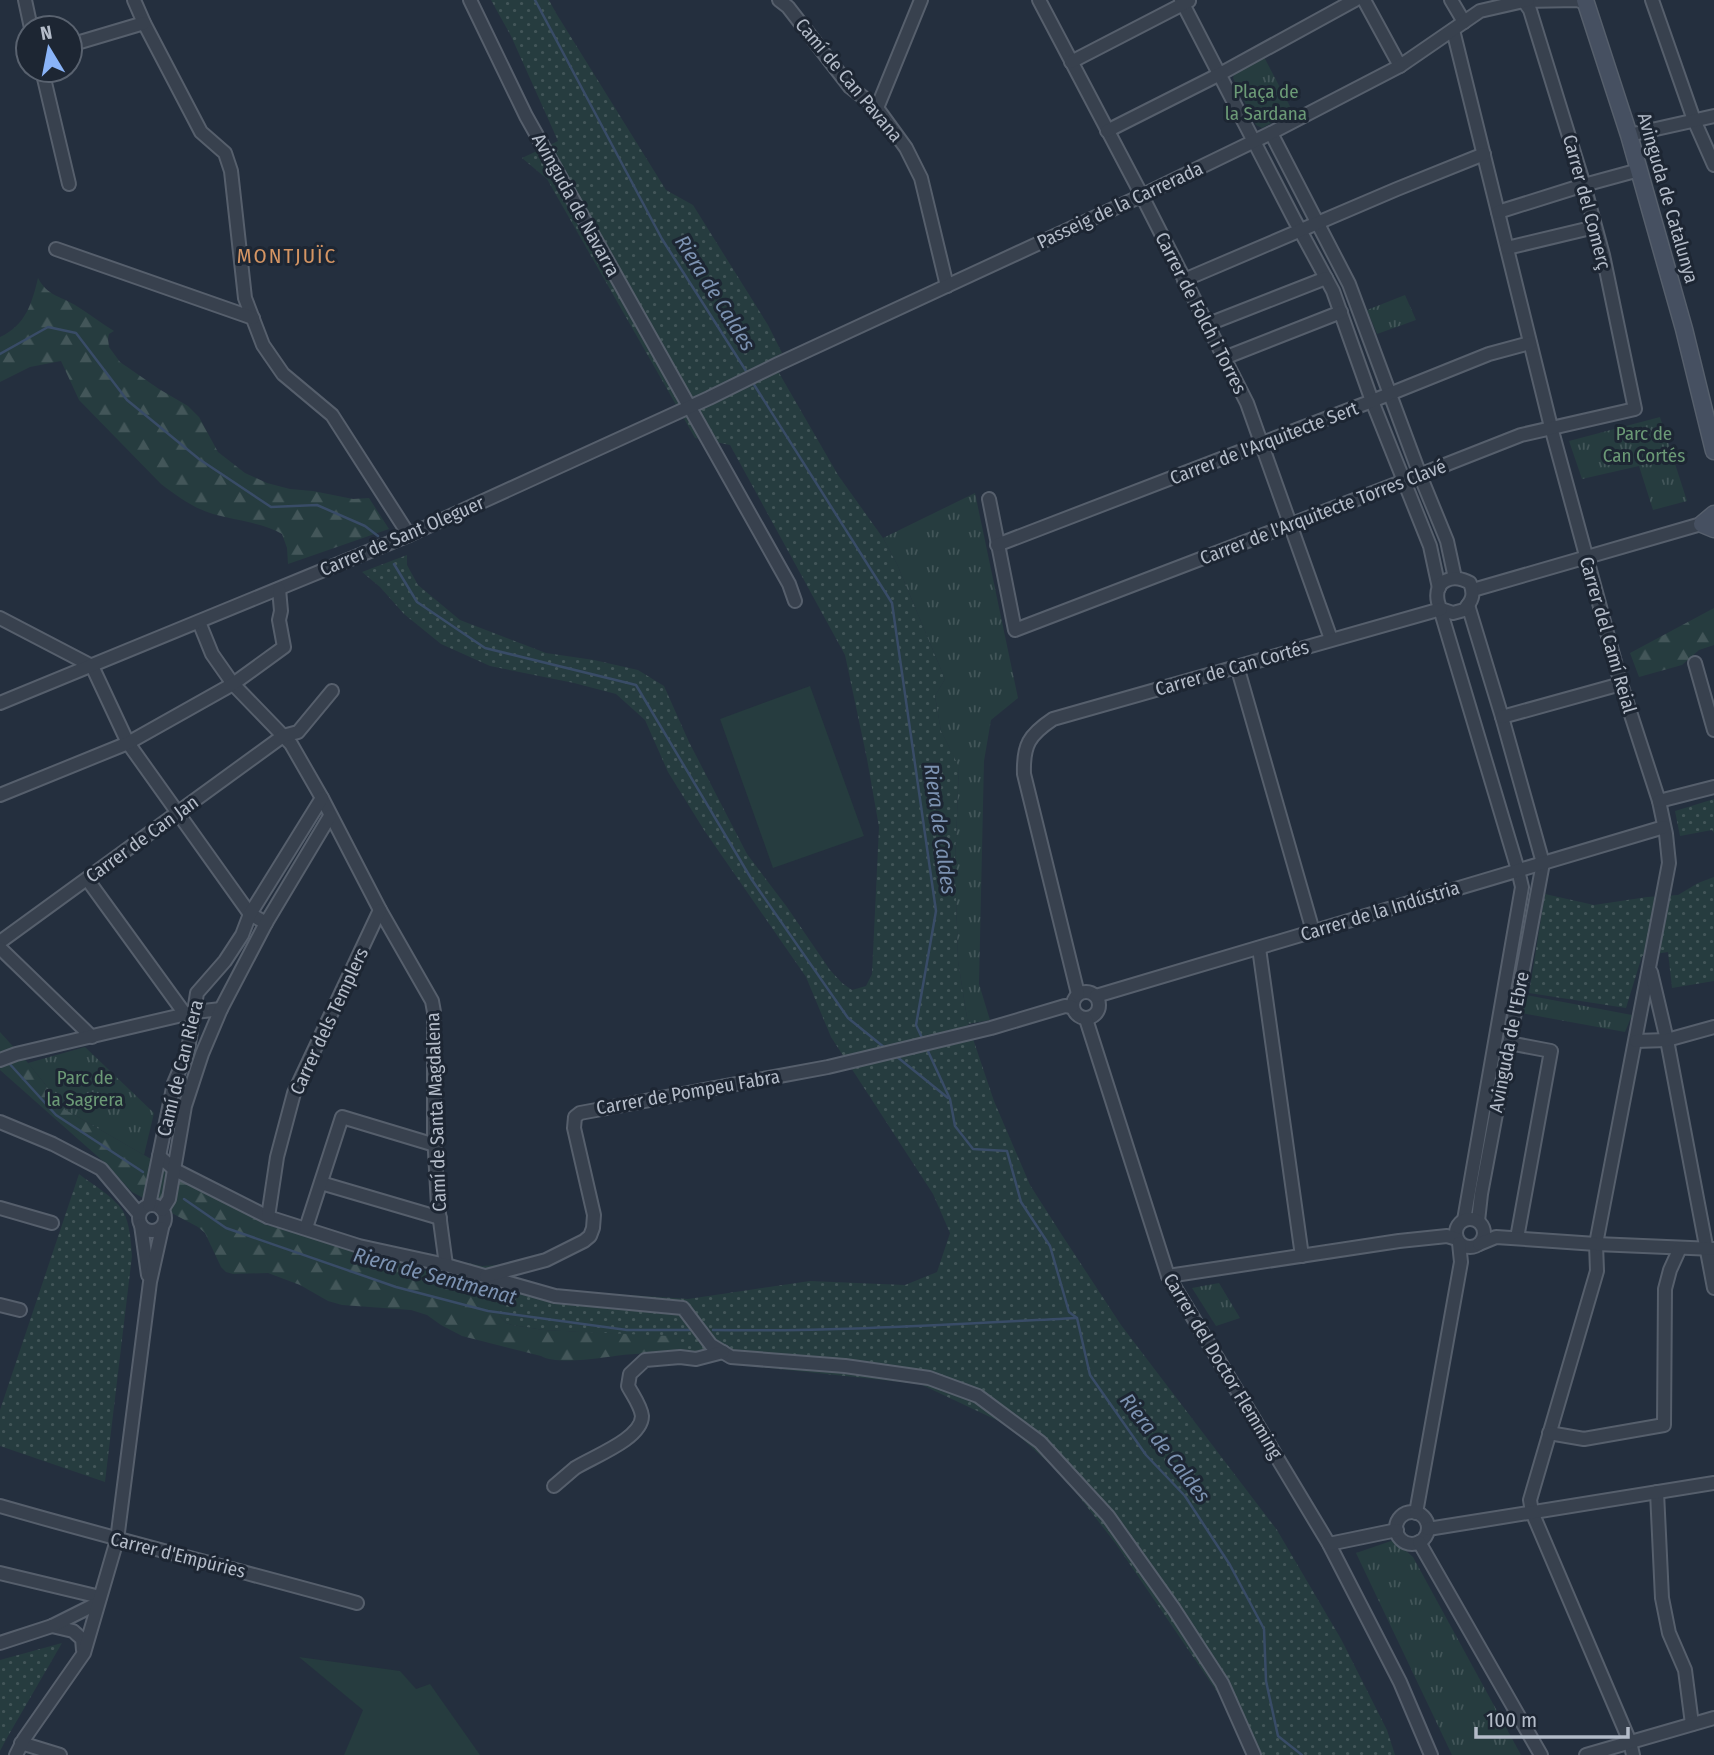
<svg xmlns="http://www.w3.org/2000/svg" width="1714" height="1755" viewBox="0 0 1714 1755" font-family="'Fira Sans Condensed',sans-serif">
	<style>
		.grass { fill: url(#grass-dots) }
		.forest { fill: url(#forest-firs) }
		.park { fill: url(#park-tufts) }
		.garden { fill: #263c3f }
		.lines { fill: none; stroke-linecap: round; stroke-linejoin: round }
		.stream { stroke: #394c67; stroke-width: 2.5 }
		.street-casing { stroke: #565f6c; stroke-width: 16 }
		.secondary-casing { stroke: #565f6c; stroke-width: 19 }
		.street { stroke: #38414e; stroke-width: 12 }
		.secondary { stroke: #465061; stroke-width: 16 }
		.labels { text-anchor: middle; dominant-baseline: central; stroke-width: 6; stroke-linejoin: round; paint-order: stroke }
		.street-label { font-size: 19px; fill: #b4bcc9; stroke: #1d2633 }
		.park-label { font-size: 19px; fill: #6b9a76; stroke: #1d2633 }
		.neighbourhood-label { font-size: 21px; letter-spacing: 2px; fill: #d59563; stroke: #1d2633 }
		.water-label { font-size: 21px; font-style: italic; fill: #7c92b1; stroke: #1d2633 }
	</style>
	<defs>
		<pattern id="grass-dots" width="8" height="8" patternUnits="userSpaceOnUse" patternTransform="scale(1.75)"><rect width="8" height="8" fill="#263c3f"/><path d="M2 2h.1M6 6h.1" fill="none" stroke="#435659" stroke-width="1.8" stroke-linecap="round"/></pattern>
		<pattern id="forest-firs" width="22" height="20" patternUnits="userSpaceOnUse" patternTransform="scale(1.75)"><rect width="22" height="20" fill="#263c3f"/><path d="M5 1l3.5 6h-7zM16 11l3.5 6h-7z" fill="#435659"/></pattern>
		<pattern id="park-tufts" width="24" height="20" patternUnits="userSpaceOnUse" patternTransform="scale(1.75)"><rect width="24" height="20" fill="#263c3f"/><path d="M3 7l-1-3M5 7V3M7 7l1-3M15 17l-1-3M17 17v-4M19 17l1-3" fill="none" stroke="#435659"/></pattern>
	</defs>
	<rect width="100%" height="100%" fill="#242f3e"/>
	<g class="grass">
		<polygon points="491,0 549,0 556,13 666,190 693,205 768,325 782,353 771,359 838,475 883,538 897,564 945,679 935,696 941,731 959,766 955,864 958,961 968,1024 994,1101 1030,1185 1060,1232 1121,1325 1277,1530 1341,1639 1387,1730 1395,1755 1246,1755 1226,1705 1116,1544 1063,1476 1007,1425 920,1384 750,1366 675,1353 669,1337 544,1330 512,1325 506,1323 500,1316 499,1309 499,1301 505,1291 512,1287 688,1299 810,1281 905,1285 937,1272 950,1233 933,1194 831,1037 806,977 704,830 668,772 645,720 616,694 574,683 490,666 441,644 404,614 380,587 362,572 407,555 407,565 418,585 460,620 546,653 594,660 638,670 664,686 689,742 747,854 787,907 830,970 842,983 852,990 866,986 872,974 879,827 867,759 845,655 730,445 695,438 547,179 522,158 558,141 511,36"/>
		<polygon points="1714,799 1714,833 1712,830 1680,836 1675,811"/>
		<polygon points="1714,877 1714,981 1672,988 1668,952 1642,956 1626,1008 1529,993 1545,894 1594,905 1647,897 1678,895 1698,883"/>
		<path d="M79,1174C93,1185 113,1196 123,1211C130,1224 131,1242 132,1256L105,1482L0,1446V1410Z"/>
		<polygon points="62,1643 8,1736 0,1751 0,1660"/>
	</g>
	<g class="forest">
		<path d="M38,278C48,296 58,295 75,305C88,313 101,323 114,331L109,334L108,339L109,347L120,362L159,389L188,406L199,417L218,452L245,473L267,483L290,489L313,491L353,499L369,498L389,529L288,564L287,548L282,534C264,523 234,520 213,514C193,508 177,496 161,484L79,400L61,361L30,367L0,382V337C26,325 32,303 38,278Z"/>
		<polygon points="1714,608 1714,645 1699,650 1682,665 1639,677 1630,653"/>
		<path d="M0,1032L28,1063L66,1110L264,1224L457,1280L459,1261L482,1266L498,1265L507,1267C513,1274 516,1278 512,1287L505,1291L499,1301V1309L500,1316L506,1323L512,1325L544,1330L669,1336L677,1340L679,1347L675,1353C662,1354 648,1353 635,1354C611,1355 561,1367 541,1356L462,1336L441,1325L427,1315L411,1310L342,1305L328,1301L300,1285L268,1273L233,1274L226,1272L221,1267L205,1233L198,1227L132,1192L105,1163L0,1070Z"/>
	</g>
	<g class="park">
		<polygon points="1264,57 1293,112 1262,128 1256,125 1233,78 1235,72"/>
		<polygon points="1405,295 1416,320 1377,334 1367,310"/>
		<polygon points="1660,417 1687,501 1653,510 1639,466 1582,479 1569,441"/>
		<polygon points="975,493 1018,698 991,720 984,761 979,984 990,1020 968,1024 958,961 955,864 959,767 941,731 935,696 945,679 897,564 883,538"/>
		<polygon points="1526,995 1632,1015 1625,1032 1521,1013"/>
		<polygon points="85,1047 154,1113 144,1155 66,1110 28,1063"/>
		<polygon points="1219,1283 1240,1318 1216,1326 1192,1288"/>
		<polygon points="1394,1540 1413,1557 1521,1755 1452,1755 1356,1553"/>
	</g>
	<g class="garden">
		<polygon points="810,686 864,836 773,868 720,719"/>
		<polygon points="299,1657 400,1671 416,1689 430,1684 480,1755 344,1755 363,1710"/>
	</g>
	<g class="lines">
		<g class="stream">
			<polyline points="535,0 662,239 748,374"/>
			<polyline points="0,354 48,327 76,333 127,400 199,459 271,507 317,505 365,526 378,536"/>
			<polyline points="753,383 892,603 936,911 916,1025 923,1040"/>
			<polyline points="394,564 417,602 485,648 636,685 752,880 848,1018 885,1048"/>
			<polyline points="927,1049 950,1099 955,1126 973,1149 1007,1151 1021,1202 1050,1246 1069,1312 1077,1318 1090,1375 1146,1455 1185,1496 1230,1565 1264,1629 1266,1681 1278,1736 1302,1755"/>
			<polyline points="896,1056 948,1098"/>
			<polyline points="7,1061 56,1115 143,1172"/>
			<polyline points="184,1199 226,1228 396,1287 488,1311 627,1330 693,1330"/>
			<path d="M713,1330C834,1332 956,1324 1077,1318"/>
		</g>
		<g class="street-casing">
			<g id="street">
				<polyline points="25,0 31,28"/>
				<polyline points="134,0 144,23 201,132 225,153 231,171 245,298 263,345 283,374 332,415 409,535"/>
				<polyline points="470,0 526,116 789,584 795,601"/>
				<polyline points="779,0 788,7 850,87 877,108 906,148 921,178 947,286"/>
				<polyline points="1039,0 1139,190 1247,403 1331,639"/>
				<polyline points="1181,0 1294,219 1333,291 1372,401 1430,546 1439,588"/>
				<polyline points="1364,0 1400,66"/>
				<polyline points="1451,0 1464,22"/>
				<polyline points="1652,0 1694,120 1714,165"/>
				<polyline points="1523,1 1577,0 1586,3"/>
				<polyline points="1453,30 1551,427 1621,684 1659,801 1666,834 1669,863 1596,1244 1597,1271 1530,1500 1532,1512 1630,1742 1633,1755"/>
				<polyline points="70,45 144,23"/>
				<polyline points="1071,62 1189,1"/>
				<polyline points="42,70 69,184"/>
				<polyline points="877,108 921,0"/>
				<polyline points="1107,131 1220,74 1355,0"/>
				<polyline points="1271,133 1349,284 1420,475 1447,541 1455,578"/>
				<polyline points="1629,135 1714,116"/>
				<polyline points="1498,212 1584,185 1639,170"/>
				<polyline points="1507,248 1595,227"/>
				<polyline points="56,249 253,318"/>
				<polyline points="1184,280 1397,189 1484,154"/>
				<polyline points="1206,325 1326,278"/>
				<polyline points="1224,358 1341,312"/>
				<polyline points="989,499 1015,630 1404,481 1521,435 1635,409 1603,255 1584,185 1530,10 1523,0"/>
				<polyline points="997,545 1372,401 1489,354 1530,343"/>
				<polyline points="1473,590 1708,522"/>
				<polyline points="1468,605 1502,717 1543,863 1481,1194 1478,1221"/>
				<path d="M1441,609L1453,613L1464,610C1472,601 1475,595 1470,583C1453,573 1433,580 1438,602L1518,870L1522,887L1464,1220"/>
				<polyline points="0,618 92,666"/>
				<polyline points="199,622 212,654 233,684 291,744 322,798 380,910 432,1001 434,1012 434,1134 438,1206 446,1265"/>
				<polyline points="1695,663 1714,730"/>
				<polyline points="92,666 128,743 250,914 266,923"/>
				<polyline points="1237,666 1313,931"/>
				<polyline points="0,703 409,535 709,398 778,364 1141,196 1271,133 1400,66 1480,11 1528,0"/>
				<polyline points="1502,717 1621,684"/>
				<polyline points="0,795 128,743 233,684 284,647 279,620 281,611 279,589"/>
				<polyline points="1659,801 1714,787"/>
				<polyline points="87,879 185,1014"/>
				<polyline points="0,942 283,736 298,732 332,691"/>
				<polyline points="0,948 92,1037"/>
				<polyline points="1259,948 1302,1256"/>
				<polyline points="1651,972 1667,1040 1714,1288"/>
				<circle cx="1086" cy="1005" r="13"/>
				<path d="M1078,994L1024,774C1023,745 1029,735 1053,719L1441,609"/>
				<polyline points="1096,996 1664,827"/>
				<polyline points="1086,1019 1168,1276 1329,1544 1400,1682 1431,1755"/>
				<polyline points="1636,1041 1667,1040 1714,1027"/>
				<polyline points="1509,1043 1551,1051 1517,1238"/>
				<polyline points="0,1060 16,1054 195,1012 221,1009"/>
				<polyline points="0,1122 53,1144 101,1169 139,1214"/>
				<polyline points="159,1156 175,1170 268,1217 359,1246 446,1265 555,1296 683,1308 711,1345 731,1357 845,1366 929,1378 978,1396 1040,1442 1108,1516 1174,1609 1222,1683 1254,1755"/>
				<polyline points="321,1183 440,1218"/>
				<circle cx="152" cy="1218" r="13"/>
				<polyline points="149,1205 174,1083 188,1050 197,993 225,961 242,935 250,914 322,798"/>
				<polyline points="0,1208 52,1223"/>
				<polyline points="162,1210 169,1199 185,1106 202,1054 221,1009 266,923 330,816"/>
				<polyline points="268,1217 277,1157 294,1093 380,910"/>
				<circle cx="1470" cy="1233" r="14"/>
				<polyline points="141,1225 148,1275"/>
				<polyline points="306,1228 342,1117 435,1145"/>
				<polyline points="1479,1244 1496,1237 1596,1244 1714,1249"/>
				<polyline points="486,1276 546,1260 584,1241 590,1236 593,1228 594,1215 574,1128 575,1117 580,1113 828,1067 991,1028 1065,1006 1072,1007"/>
				<polyline points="1168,1276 1399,1241 1447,1236 1457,1239"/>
				<polyline points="0,1305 20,1310"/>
				<polyline points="1549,1433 1584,1439 1664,1425 1665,1289 1670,1270 1680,1248"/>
				<path d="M554,1486C561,1480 568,1474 575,1468C592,1457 642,1439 642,1416C641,1406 632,1394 628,1386L630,1374L645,1360L680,1357L696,1359L723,1352"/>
				<polyline points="1657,1492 1662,1598 1669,1633 1685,1670 1692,1724"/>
				<path d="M0,1506C118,1540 238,1570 357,1603"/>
				<circle cx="1412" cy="1528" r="16"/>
				<polyline points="1416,1513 1461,1262 1459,1243"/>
				<polyline points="1428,1529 1714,1483"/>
				<polyline points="1419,1542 1541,1755"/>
				<polyline points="1329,1544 1397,1530"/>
				<polyline points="0,1573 100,1597"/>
				<polyline points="52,1626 73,1631 82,1639 83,1650"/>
				<polyline points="0,1643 52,1626 98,1603"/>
				<polyline points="21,1743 60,1755"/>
				<polyline points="16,1755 24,1739 84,1653 117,1540 150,1282 162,1228"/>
				<polyline points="1586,1755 1714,1718"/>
			</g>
		</g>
		<g class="secondary-casing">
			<g id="secondary">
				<polyline points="1585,0 1629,135 1684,329 1714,451"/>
				<polyline points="1714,514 1702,524 1714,529"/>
			</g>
		</g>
		<use href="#street" class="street"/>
		<use href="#secondary" class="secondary"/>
	</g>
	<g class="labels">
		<g class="street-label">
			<text transform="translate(849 80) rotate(50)">Camí de Can Pavana</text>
			<text transform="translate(1668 198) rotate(74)">Avinguda de Catalunya</text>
			<text transform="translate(1587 202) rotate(75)">Carrer del Comerç</text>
			<text transform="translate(576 205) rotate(61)">Avinguda de Navarra</text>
			<text transform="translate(1120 205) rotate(-25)">Passeig de la Carrerada</text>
			<text transform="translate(1201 313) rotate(63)">Carrer de Folch i Torres</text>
			<text transform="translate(1264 443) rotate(-21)">Carrer de l'Arquitecte Sert</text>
			<text transform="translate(1323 512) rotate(-21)">Carrer de l'Arquitecte Torres Clavé</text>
			<text transform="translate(402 536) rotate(-23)">Carrer de Sant Oleguer</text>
			<text transform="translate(1608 635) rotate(74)">Carrer del Camí Reial</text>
			<text transform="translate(1232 668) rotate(-16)">Carrer de Can Cortés</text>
			<text transform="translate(142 839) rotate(-36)">Carrer de Can Jan</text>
			<text transform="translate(1380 911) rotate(-17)">Carrer de la Indústria</text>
			<text transform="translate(329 1021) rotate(-65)">Carrer dels Templers</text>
			<text transform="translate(1509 1042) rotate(-79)">Avinguda de l'Ebre</text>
			<text transform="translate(180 1068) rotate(-76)">Camí de Can Riera</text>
			<text transform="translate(688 1092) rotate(-10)">Carrer de Pompeu Fabra</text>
			<text transform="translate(436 1112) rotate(-92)">Camí de Santa Magdalena</text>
			<text transform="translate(1223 1366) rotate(59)">Carrer del Doctor Flemming</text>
			<text transform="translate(178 1555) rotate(14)">Carrer d'Empúries</text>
		</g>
		<g class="park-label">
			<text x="1266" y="91">Plaça de<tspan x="1266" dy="22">la Sardana</tspan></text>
			<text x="1644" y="433">Parc de<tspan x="1644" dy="22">Can Cortés</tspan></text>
			<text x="85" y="1077">Parc de<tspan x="85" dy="22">la Sagrera</tspan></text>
		</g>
		<g class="neighbourhood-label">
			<text x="287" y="256">MONTJUÏC</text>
		</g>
		<g class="water-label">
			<text transform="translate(715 293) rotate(58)">Riera de Caldes</text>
			<text transform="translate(940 829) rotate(82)">Riera de Caldes</text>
			<text transform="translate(435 1276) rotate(15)">Riera de Sentmenat</text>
			<text transform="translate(1165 1448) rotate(52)">Riera de Caldes</text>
		</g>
	</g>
	<g transform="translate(49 49) rotate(350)"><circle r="33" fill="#1d2633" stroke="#59626f" stroke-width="2"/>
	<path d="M0-5L12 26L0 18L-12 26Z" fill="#8ab4f8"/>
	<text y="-10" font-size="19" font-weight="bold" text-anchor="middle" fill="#b4bcc9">N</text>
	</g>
	<path d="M1476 1727v10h152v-10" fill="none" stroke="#b4bcc9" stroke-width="3.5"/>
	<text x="1486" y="1727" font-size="21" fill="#b4bcc9" stroke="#1d2633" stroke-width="5" paint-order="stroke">100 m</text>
</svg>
